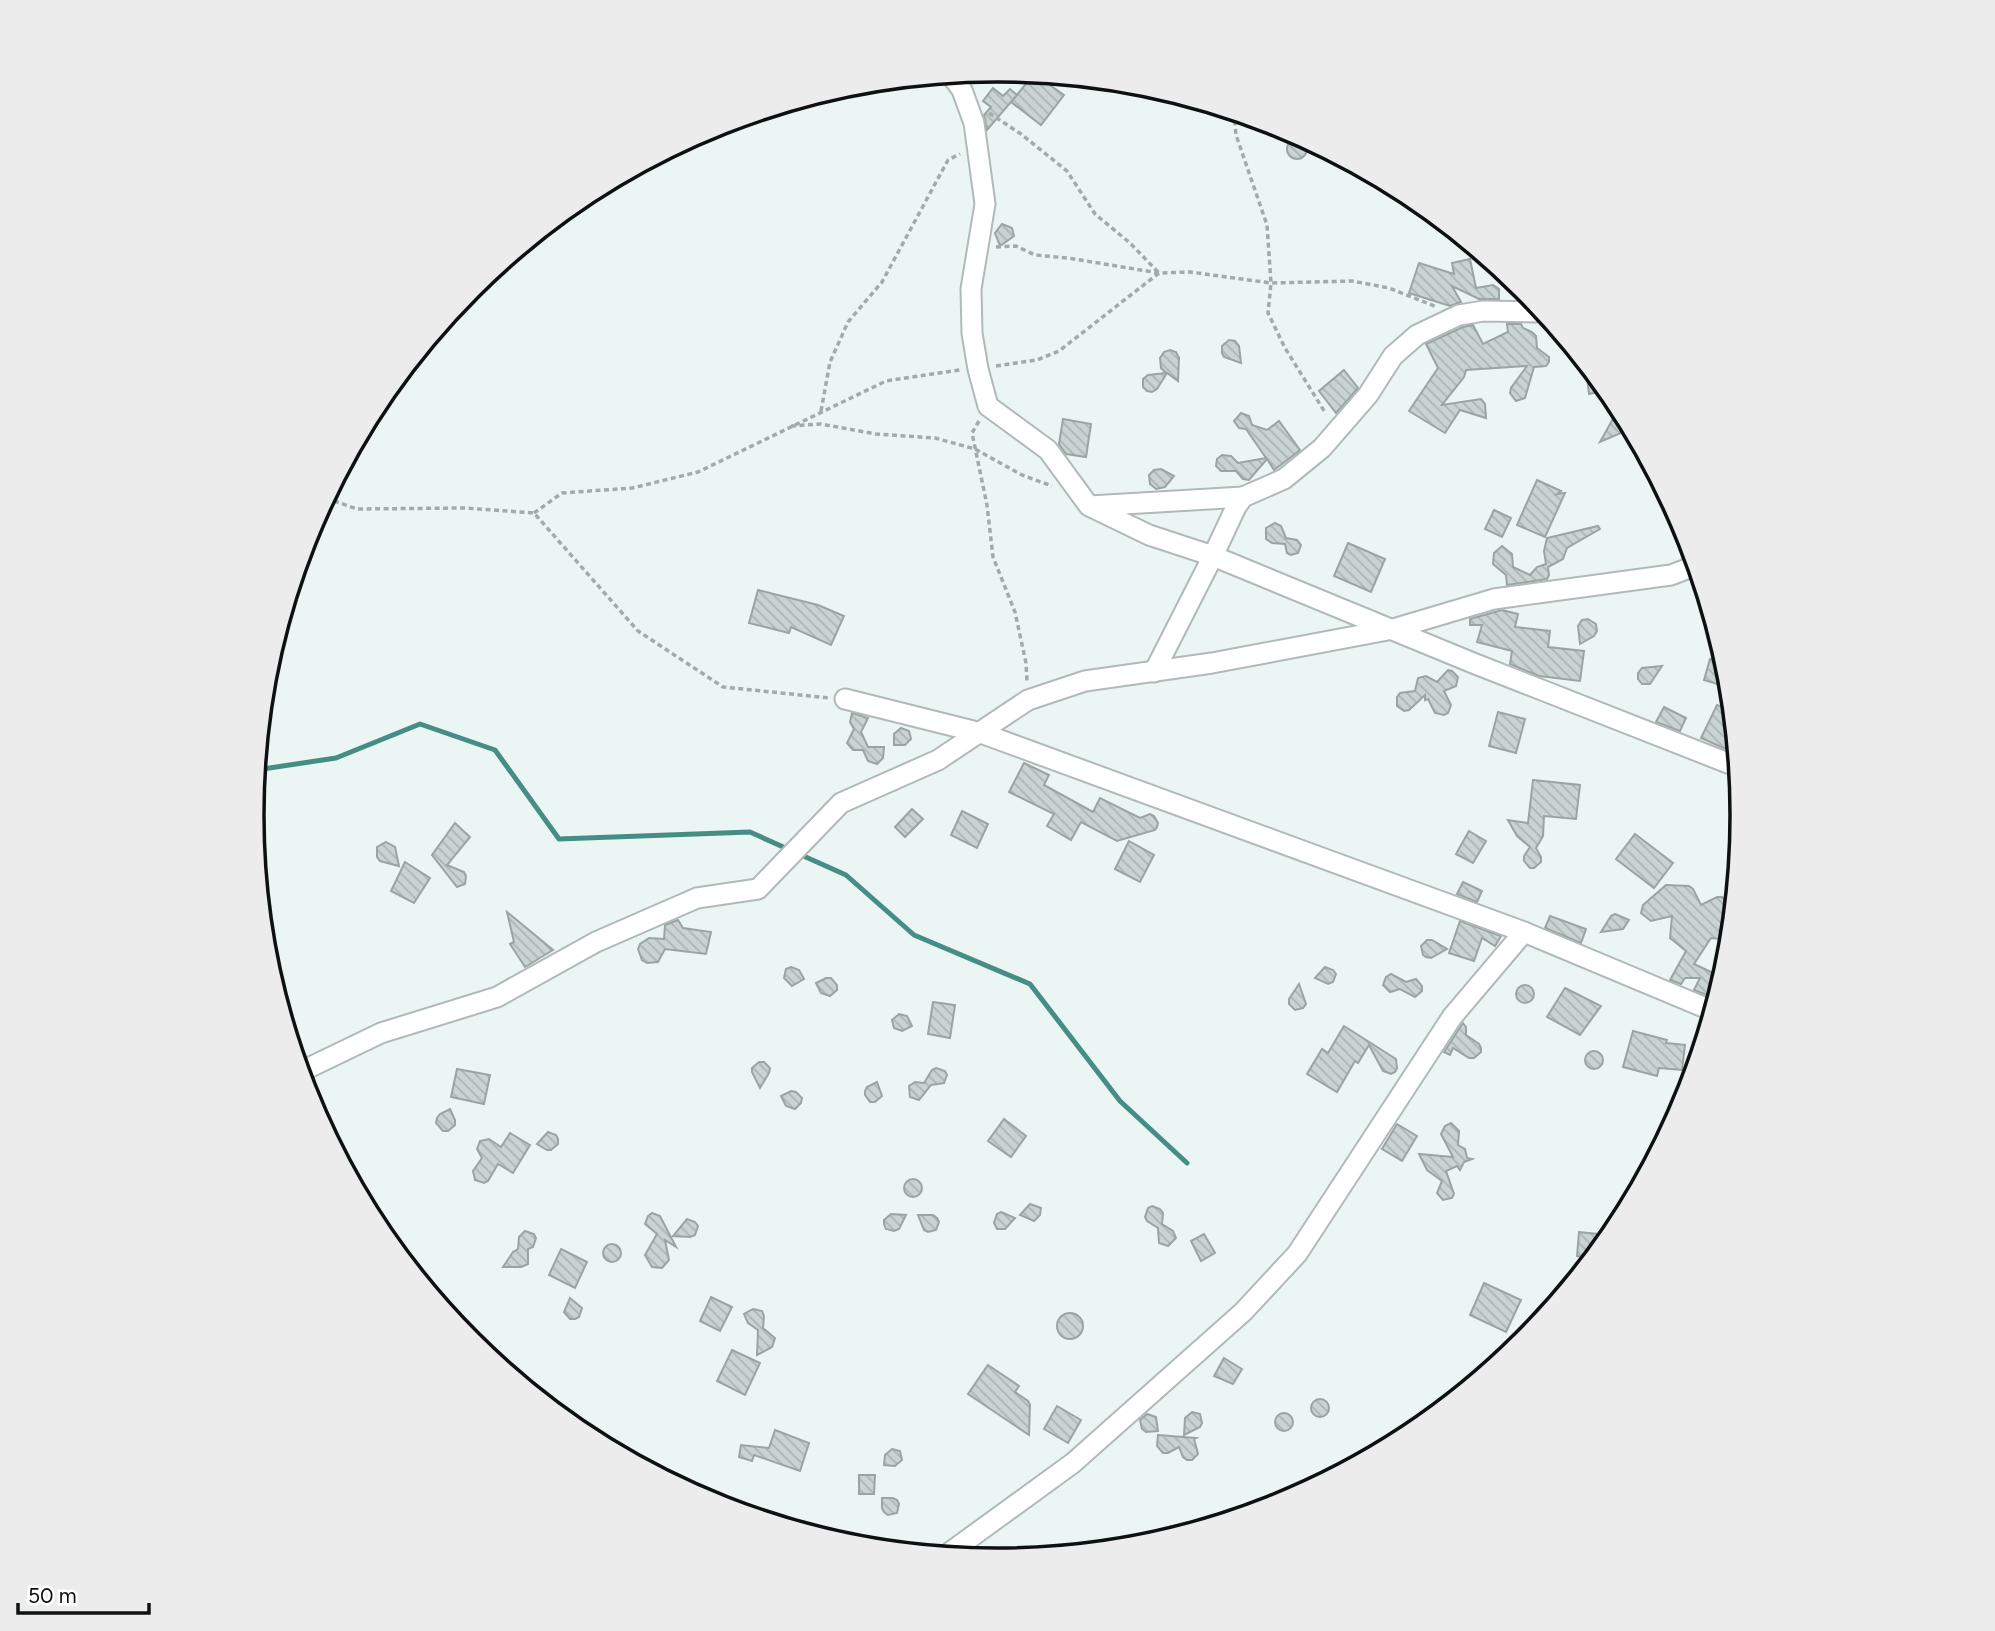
<svg xmlns="http://www.w3.org/2000/svg" width="1995" height="1631" viewBox="0 0 1995 1631" font-family="Figtree,sans-serif">
	<style>
		.lines { fill: none; stroke-linecap: round; stroke-linejoin: round }
		.stream { stroke: #468e85; stroke-width: 5 }
		.building { fill: url(#building-back-hatch); stroke: #9ba4a3; stroke-width: 2 }
		.street-casing { stroke: #b0bab8; stroke-width: 23 }
		.path { stroke: #a3abaa; stroke-width: 3.5; stroke-dasharray: 5 3.5; stroke-linecap: butt }
		.street { stroke: #fff; stroke-width: 19 }
		.rim { fill: none; stroke: #0e1111; stroke-width: 3.5 }
	</style>
	<defs>
		<pattern id="building-back-hatch" width="6" height="6" patternUnits="userSpaceOnUse" patternTransform="scale(1.75)"><rect width="6" height="6" fill="#c9d4d2"/><path d="M-1 5l2 2M0 0l6 6M5-1l2 2" fill="none" stroke="#abb5b3"/></pattern>
	</defs>
	<rect width="100%" height="100%" fill="#ebf6f4"/>
	<g class="lines">
		<g class="stream">
			<polyline points="256,770 336,758 420,724 495,750 559,839 750,832 790,850"/>
			<polyline points="799,854 846,875 914,935 1030,984 1120,1101 1187,1163"/>
		</g>
	</g>
	<g class="building">
		<polygon points="1034,74 1064,95 1041,125 1011,102"/>
		<polygon points="993,88 1003,96 1010,89 1017,95 987,130 984,115 991,107 983,101"/>
		<circle cx="1297" cy="149" r="10"/>
		<polygon points="1002,224 1012,228 1014,236 1000,246 995,233"/>
		<polygon points="1470,259 1476,288 1493,285 1499,289 1499,299 1479,299 1452,286 1461,302 1450,306 1409,293 1419,263 1454,274 1452,263"/>
		<polygon points="1507,324 1521,324 1523,328 1532,332 1536,336 1537,348 1549,357 1549,362 1546,366 1534,367 1525,398 1516,401 1510,393 1511,388 1527,366 1466,370 1464,377 1442,405 1481,399 1485,404 1486,418 1460,410 1445,433 1409,411 1438,368 1426,344 1463,327 1473,325 1483,344 1508,332"/>
		<polygon points="1229,340 1235,341 1239,346 1241,363 1224,357 1222,353 1222,346"/>
		<polygon points="1170,350 1176,352 1179,358 1178,381 1167,373 1157,389 1152,392 1147,391 1143,387 1143,379 1148,375 1166,373 1161,368 1160,358 1164,352"/>
		<polygon points="1585,361 1600,380 1608,390 1589,394"/>
		<polygon points="1344,370 1358,388 1336,413 1319,391"/>
		<polygon points="1241,413 1249,416 1252,425 1267,430 1279,421 1300,450 1274,470 1267,459 1249,480 1243,479 1236,471 1221,471 1216,466 1217,459 1222,455 1231,456 1238,463 1266,458 1246,429 1239,428 1234,421"/>
		<polygon points="1614,417 1623,421 1624,429 1621,433 1600,442"/>
		<polygon points="1063,419 1091,424 1086,457 1066,454 1059,444"/>
		<polygon points="1161,469 1174,476 1165,487 1156,489 1150,484 1149,475 1154,470"/>
		<polygon points="1537,480 1561,491 1557,494 1565,493 1545,537 1517,525"/>
		<polygon points="1494,510 1511,518 1502,537 1485,529"/>
		<polygon points="1275,523 1281,526 1286,538 1297,540 1301,545 1298,553 1291,555 1287,553 1285,544 1272,543 1266,539 1266,528"/>
		<polygon points="1598,526 1600,529 1567,548 1563,559 1548,567 1549,575 1547,579 1507,585 1506,575 1493,564 1494,553 1502,546 1512,554 1513,567 1530,575 1537,567 1546,564 1544,551 1547,538"/>
		<polygon points="1348,543 1385,559 1371,592 1334,576"/>
		<polygon points="758,590 818,605 844,616 831,645 791,627 789,633 749,623"/>
		<polygon points="1502,610 1518,614 1515,627 1550,631 1548,647 1584,651 1580,681 1539,676 1510,664 1512,651 1477,642 1482,625 1470,625 1470,619"/>
		<polygon points="1588,619 1596,624 1597,631 1594,636 1580,644 1578,626 1582,620"/>
		<polygon points="1710,659 1726,663 1721,685 1704,680"/>
		<polygon points="1662,666 1650,684 1642,684 1638,679 1638,673 1642,668"/>
		<polygon points="1448,670 1452,671 1458,677 1456,686 1444,691 1451,705 1448,713 1444,715 1435,713 1428,699 1425,700 1425,695 1409,710 1404,711 1397,706 1397,697 1400,693 1415,691 1418,678 1426,676 1437,682"/>
		<polygon points="1717,705 1733,712 1735,731 1726,749 1701,738"/>
		<polygon points="1664,707 1686,718 1680,731 1656,722"/>
		<polygon points="1498,712 1525,719 1516,753 1489,746"/>
		<polygon points="852,713 868,718 861,732 868,747 884,747 883,758 877,764 868,761 863,750 853,750 847,743 854,729 850,722"/>
		<polygon points="901,728 909,731 911,739 905,745 894,745 894,734"/>
		<polygon points="1024,763 1049,775 1044,785 1093,812 1100,798 1140,818 1150,814 1154,816 1158,823 1157,827 1155,830 1117,841 1081,822 1071,840 1047,826 1054,814 1009,792"/>
		<polygon points="1533,780 1580,785 1576,819 1544,816 1543,836 1536,848 1541,857 1541,862 1534,868 1530,868 1524,861 1524,856 1530,847 1517,836 1508,820 1528,823"/>
		<polygon points="912,809 923,819 905,837 895,827"/>
		<polygon points="962,811 988,824 977,848 951,835"/>
		<polygon points="455,823 470,837 447,865 464,872 466,876 465,884 457,887 432,855"/>
		<polygon points="1469,831 1486,841 1473,863 1456,854"/>
		<polygon points="1635,834 1673,863 1654,888 1616,859"/>
		<polygon points="1129,841 1154,855 1140,882 1115,869"/>
		<polygon points="386,842 395,847 399,866 380,861 377,857 377,847"/>
		<polygon points="405,862 430,878 414,903 391,891"/>
		<polygon points="1463,882 1482,891 1477,902 1457,894"/>
		<polygon points="1666,885 1689,886 1693,889 1701,905 1717,897 1722,897 1728,904 1722,917 1727,928 1727,933 1720,939 1711,938 1694,964 1724,978 1717,999 1694,990 1700,978 1685,978 1681,984 1670,980 1686,951 1670,938 1672,916 1651,921 1641,913 1643,905"/>
		<polygon points="507,912 553,950 525,967 510,944 514,942"/>
		<polygon points="1615,914 1629,920 1623,929 1601,932 1611,916"/>
		<polygon points="1550,916 1586,929 1581,943 1545,928"/>
		<polygon points="678,920 683,928 711,932 706,954 665,949 658,962 647,963 642,960 638,949 640,944 649,938 664,939 665,925"/>
		<polygon points="1460,921 1501,936 1495,946 1482,938 1474,961 1449,953"/>
		<polygon points="1427,940 1432,940 1447,949 1431,958 1426,957 1423,955 1421,946"/>
		<polygon points="791,967 799,970 804,979 792,986 784,978 786,969"/>
		<polygon points="1325,967 1333,970 1336,974 1333,982 1328,984 1315,978"/>
		<polygon points="1391,974 1406,982 1416,979 1422,986 1422,991 1415,997 1400,989 1390,992 1383,985 1386,977"/>
		<polygon points="826,978 831,978 837,985 837,990 830,996 821,993 816,983"/>
		<polygon points="1299,984 1306,1004 1303,1008 1295,1010 1289,1004 1289,999"/>
		<circle cx="1525" cy="994" r="9"/>
		<polygon points="1565,988 1601,1006 1580,1035 1547,1017"/>
		<polygon points="933,1002 955,1005 950,1038 928,1034"/>
		<polygon points="899,1014 907,1016 912,1026 902,1031 894,1028 892,1020"/>
		<polygon points="1463,1023 1466,1027 1466,1035 1479,1044 1481,1048 1481,1052 1474,1058 1469,1058 1453,1048 1450,1055 1444,1052"/>
		<polygon points="1344,1026 1396,1059 1397,1068 1395,1072 1391,1074 1383,1071 1369,1045 1358,1063 1355,1061 1337,1092 1307,1074 1322,1049 1328,1053"/>
		<polygon points="1633,1031 1667,1040 1666,1043 1685,1045 1682,1070 1659,1068 1657,1076 1623,1067"/>
		<circle cx="1594" cy="1060" r="9"/>
		<polygon points="759,1062 764,1062 770,1068 769,1073 760,1088 752,1072 752,1068"/>
		<polygon points="936,1068 945,1071 947,1075 944,1083 931,1085 919,1100 910,1097 909,1086 915,1082 924,1083 932,1070"/>
		<polygon points="457,1069 490,1075 484,1104 451,1097"/>
		<polygon points="877,1082 882,1096 875,1102 870,1102 865,1095 865,1091 867,1087"/>
		<polygon points="791,1091 796,1092 802,1098 801,1103 795,1109 786,1106 781,1096"/>
		<polygon points="450,1109 455,1120 455,1125 448,1131 443,1131 436,1123 437,1118 440,1114"/>
		<polygon points="1004,1119 1026,1136 1011,1157 988,1141"/>
		<polygon points="1451,1123 1459,1131 1458,1145 1465,1149 1467,1158 1472,1159 1464,1162 1460,1170 1457,1166 1446,1171 1454,1194 1452,1198 1443,1200 1437,1193 1442,1181 1427,1170 1419,1154 1453,1157 1441,1134 1445,1126"/>
		<polygon points="1397,1124 1417,1136 1402,1161 1382,1149"/>
		<polygon points="548,1132 556,1135 558,1139 558,1144 551,1150 547,1150 537,1144"/>
		<polygon points="510,1133 530,1145 513,1173 498,1164 488,1181 484,1183 475,1180 473,1171 482,1158 477,1149 480,1141 489,1139 501,1147"/>
		<circle cx="913" cy="1188" r="9"/>
		<polygon points="1030,1204 1041,1208 1040,1215 1034,1221 1020,1215"/>
		<polygon points="1152,1206 1160,1209 1163,1213 1162,1224 1173,1231 1176,1238 1168,1246 1159,1243 1158,1228 1147,1221 1145,1217 1148,1208"/>
		<polygon points="1001,1212 1015,1218 1005,1229 997,1229 994,1223 997,1214"/>
		<polygon points="652,1213 660,1216 676,1247 665,1240 669,1260 662,1268 652,1267 645,1255 657,1234 645,1224 648,1216"/>
		<polygon points="891,1214 906,1215 899,1229 894,1231 886,1229 884,1224 884,1220"/>
		<polygon points="918,1215 933,1215 937,1218 939,1222 936,1230 928,1232 924,1230"/>
		<polygon points="687,1219 695,1222 698,1226 695,1235 690,1237 673,1236"/>
		<polygon points="525,1231 534,1234 536,1238 533,1247 528,1249 528,1264 521,1267 503,1267 513,1252 518,1249 519,1237"/>
		<polygon points="1579,1232 1598,1234 1597,1255 1594,1258 1577,1256"/>
		<polygon points="1204,1234 1215,1253 1201,1261 1191,1241"/>
		<circle cx="612" cy="1253" r="9"/>
		<polygon points="561,1249 587,1262 575,1288 549,1275"/>
		<polygon points="1484,1283 1521,1300 1506,1332 1470,1315"/>
		<polygon points="711,1297 732,1307 720,1331 700,1321"/>
		<polygon points="570,1298 582,1308 579,1317 575,1319 570,1319 564,1312"/>
		<polygon points="753,1309 762,1311 764,1316 763,1328 775,1338 772,1347 757,1355 758,1330 748,1323 744,1314"/>
		<circle cx="1070" cy="1326" r="13"/>
		<polygon points="732,1350 760,1363 745,1395 717,1381"/>
		<polygon points="1224,1358 1242,1369 1233,1384 1214,1376"/>
		<polygon points="988,1365 1019,1386 1015,1392 1028,1401 1030,1405 1029,1435 968,1394"/>
		<circle cx="1320" cy="1408" r="9"/>
		<polygon points="1057,1406 1081,1420 1068,1443 1044,1429"/>
		<polygon points="1192,1412 1200,1414 1202,1423 1200,1427 1184,1435 1185,1418"/>
		<circle cx="1284" cy="1422" r="9"/>
		<polygon points="1147,1414 1156,1417 1158,1431 1146,1432 1142,1429 1140,1420"/>
		<polygon points="775,1430 809,1443 800,1471 754,1455 752,1461 739,1457 741,1445 769,1448"/>
		<polygon points="1158,1435 1196,1438 1194,1439 1198,1454 1192,1460 1187,1460 1183,1457 1179,1447 1168,1453 1163,1453 1157,1446"/>
		<polygon points="892,1449 900,1451 902,1460 895,1466 884,1465 885,1455"/>
		<polygon points="859,1475 875,1475 874,1494 859,1494"/>
		<polygon points="882,1498 893,1498 897,1500 899,1504 897,1513 888,1515 884,1512 882,1508"/>
	</g>
	<g class="lines">
		<g class="street-casing">
			<g id="street">
				<polyline points="951,75 962,90 974,123 985,204 971,289 972,333 978,369 988,406 1048,450 1089,506 1149,535 1213,556 1473,663 1738,767"/>
				<polyline points="1090,506 1243,497"/>
				<polyline points="1154,672 1213,556 1236,507 1243,497 1284,479 1322,448 1368,395 1393,356 1417,335 1459,315 1484,311 1536,312 1541,308"/>
				<polyline points="845,699 981,733 1524,932 1713,1011"/>
				<polyline points="300,1072 381,1033 497,997 596,942 697,898 758,889 841,803 938,760 1028,700 1085,681 1212,663 1393,629 1494,599 1671,575 1697,565"/>
				<polyline points="1685,1103 1687,1099"/>
				<polyline points="945,1556 1073,1463 1243,1312 1297,1254 1452,1017 1524,932"/>
			</g>
		</g>
		<g class="path">
			<polyline points="1234,112 1236,135 1267,225 1271,283 1268,313 1285,348 1326,414"/>
			<polyline points="989,113 1021,134 1067,171 1095,214 1130,243 1159,273"/>
			<polyline points="996,247 1016,246 1035,255 1068,258 1159,273"/>
			<polyline points="996,366 1037,360 1059,351 1159,273 1190,272 1271,283 1352,281 1389,288 1437,307"/>
			<polyline points="821,411 830,362 848,322 882,282 948,160 960,154"/>
			<polyline points="979,421 972,433 987,505 993,557 1015,612 1026,663 1027,681"/>
			<polyline points="791,426 821,424 876,434 935,438 975,449 1022,475 1052,486"/>
			<polyline points="326,498 357,509 465,508 534,513 638,631 723,687 829,698"/>
			<polyline points="534,513 562,493 632,488 698,472 886,381 960,370"/>
		</g>
		<use href="#street" class="street"/>
	</g>
	<path d="M0 0H1995V1631H0ZM264 815a733 733 0 1 1 1466 0a733 733 0 1 1-1466 0Z" fill="#ececec" fill-rule="evenodd"/>
	<path class="rim" d="M264 815a733 733 0 1 1 1466 0a733 733 0 1 1-1466 0Z"/>
	<path d="M18 1603v10h131v-10" fill="none" stroke="#0e1111" stroke-width="3.5"/>
	<text x="28" y="1603" font-size="21" fill="#0e1111" stroke="#ffffff" stroke-width="5" paint-order="stroke">50 m</text>
</svg>
